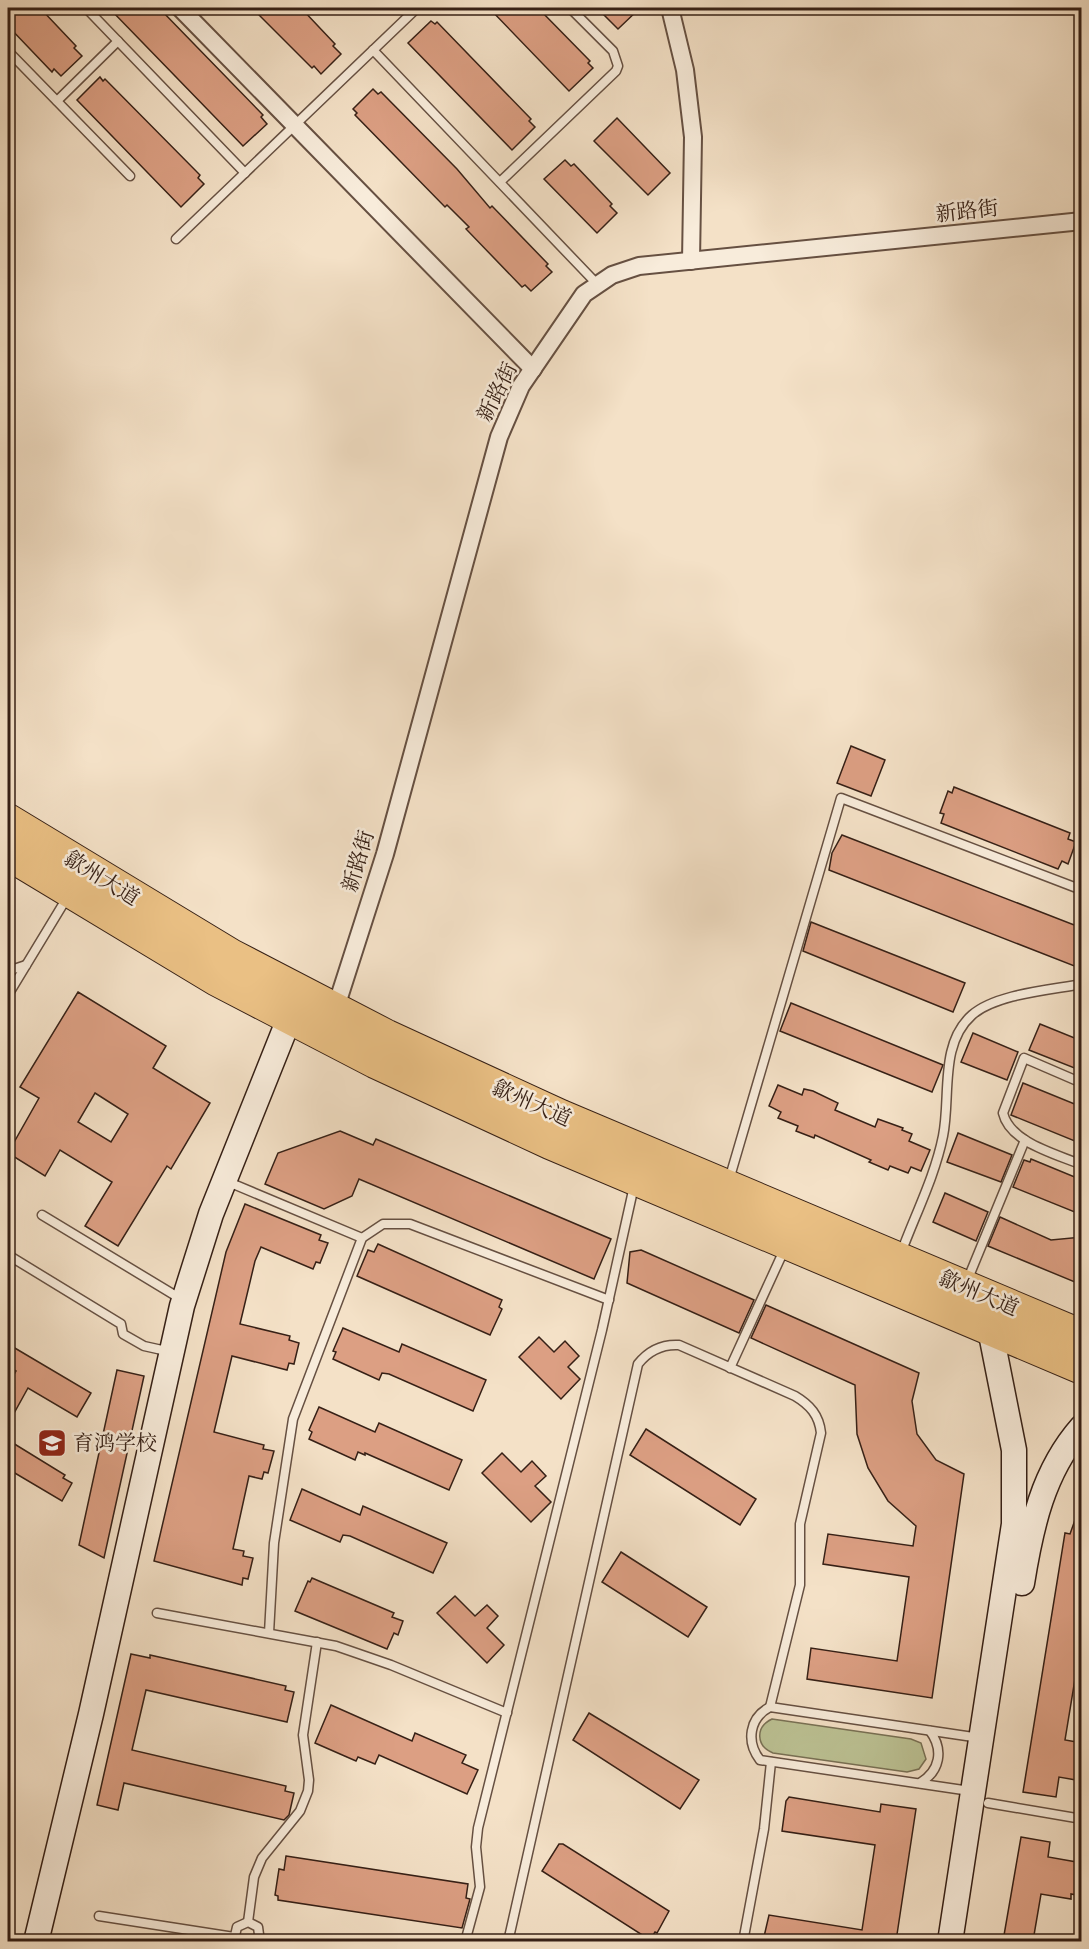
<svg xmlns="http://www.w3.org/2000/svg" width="1089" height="1949" viewBox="0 0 1089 1949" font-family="Alegreya,'Noto Serif SC',serif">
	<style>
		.green { fill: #bcc294; stroke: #797155; stroke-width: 1.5 }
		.building { fill: #dc9f83; stroke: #362016; stroke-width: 1.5; fill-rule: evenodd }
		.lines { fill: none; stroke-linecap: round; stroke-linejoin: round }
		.lane-casing { stroke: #665042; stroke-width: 11 }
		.street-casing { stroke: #665042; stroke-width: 20 }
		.secondary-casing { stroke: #362016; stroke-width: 27 }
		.highway-casing { stroke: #362016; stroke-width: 34 }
		.lane { stroke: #f8ecdb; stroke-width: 8 }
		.street { stroke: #f8ecdb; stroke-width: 16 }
		.secondary { stroke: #f8ecdb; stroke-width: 24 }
		.highway { stroke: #eac084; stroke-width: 32 }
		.labels { text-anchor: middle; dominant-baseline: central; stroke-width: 5; stroke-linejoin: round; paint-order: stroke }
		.street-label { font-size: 21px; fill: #362016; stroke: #f8ecdb }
		.poi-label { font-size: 21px; fill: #362016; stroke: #f8ecdb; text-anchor: start }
	</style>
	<rect width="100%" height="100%" fill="#f4e1c7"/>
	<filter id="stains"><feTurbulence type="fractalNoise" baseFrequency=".00333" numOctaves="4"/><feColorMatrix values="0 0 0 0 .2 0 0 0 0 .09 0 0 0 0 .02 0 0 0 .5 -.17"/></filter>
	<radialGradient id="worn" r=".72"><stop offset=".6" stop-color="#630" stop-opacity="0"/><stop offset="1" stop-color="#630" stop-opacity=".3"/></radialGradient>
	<path class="green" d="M772,1719L911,1739L921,1743L926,1759L919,1769L907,1772L773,1753C756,1746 755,1727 772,1719Z"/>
	<g class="building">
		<polygon points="8,8 40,8 76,46 74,48 82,56 61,76 54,69 52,72 8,26"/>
		<polygon points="109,8 159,8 263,115 261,117 267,124 243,146"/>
		<polygon points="252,8 301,8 335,44 333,46 341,54 321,74 314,66 312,68"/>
		<polygon points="489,8 538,8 590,61 588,63 593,68 569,91"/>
		<polygon points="597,8 640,8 618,29"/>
		<polygon points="431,21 435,24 437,22 531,119 529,121 535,127 512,150 408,43"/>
		<polygon points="100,77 103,81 105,79 200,175 198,178 204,184 181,207 77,100"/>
		<polygon points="373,89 378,94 381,92 457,169 490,208 492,206 548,264 546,266 552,272 531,291 525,285 522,287 466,229 469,227 447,205 445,207 355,115 357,113 353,109"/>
		<polygon points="617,118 670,173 648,195 594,141"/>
		<polygon points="565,160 571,166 574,164 612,204 610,206 617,213 597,233 544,179"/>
		<polygon points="851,746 885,760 871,796 837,783"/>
		<polygon points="954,787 1070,833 1068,839 1076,842 1068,864 1062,861 1058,869 941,823 944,814 940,813 948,791 952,793"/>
		<polygon points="842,835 1082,928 1082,969 829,870 832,853"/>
		<polygon points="811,922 965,983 953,1012 803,951"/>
		<path d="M78,992L166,1046L153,1068L210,1103L171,1169L167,1166L118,1246L85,1226L112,1182L60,1150L45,1176L8,1153L39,1098L20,1087ZM95,1093L128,1114L111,1142L78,1122Z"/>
		<polygon points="791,1003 943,1065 932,1092 780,1031"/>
		<polygon points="1040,1024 1082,1041 1082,1071 1029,1050"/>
		<polygon points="973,1033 1018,1052 1007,1080 961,1062"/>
		<polygon points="1023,1083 1082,1107 1082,1144 1011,1115"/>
		<polygon points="778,1085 802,1095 804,1089 813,1091 838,1103 835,1110 875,1127 878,1119 903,1128 902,1130 912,1134 909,1141 930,1150 921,1171 911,1167 908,1173 890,1166 888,1170 869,1162 871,1160 815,1135 814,1138 796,1131 798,1126 778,1118 781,1112 769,1106"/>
		<polygon points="340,1131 373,1145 376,1139 611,1239 594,1279 359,1179 352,1196 324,1209 265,1184 278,1153"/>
		<polygon points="958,1133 1012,1155 1001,1182 947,1162"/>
		<polygon points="1031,1159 1082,1180 1082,1215 1013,1187 1024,1160 1030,1162"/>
		<polygon points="945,1193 988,1212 976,1241 933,1222"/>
		<polygon points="245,1204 321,1235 319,1240 328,1243 320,1263 316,1262 313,1269 261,1247 255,1261 240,1324 290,1336 289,1340 299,1343 294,1364 289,1363 287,1370 232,1356 214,1432 264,1445 263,1449 274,1451 268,1473 264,1472 262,1479 249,1476 233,1549 244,1551 243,1556 253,1558 248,1579 243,1578 242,1585 154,1561 226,1252"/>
		<polygon points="1000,1217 1051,1240 1082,1237 1082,1285 988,1246"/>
		<polygon points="378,1244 502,1300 499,1307 502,1309 490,1335 357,1276 368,1250 374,1252"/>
		<polygon points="641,1250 754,1300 739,1333 627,1283 630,1252"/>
		<polygon points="766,1305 919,1373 912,1401 917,1434 936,1460 964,1474 932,1698 807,1679 811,1648 897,1661 909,1577 823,1564 828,1534 913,1546 916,1526 888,1501 868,1468 857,1434 855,1385 751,1338"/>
		<polygon points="343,1328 399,1352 402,1344 486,1380 473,1411 389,1374 382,1373 379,1380 333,1359 336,1352 333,1351"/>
		<polygon points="539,1337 554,1352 565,1341 579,1356 568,1367 580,1379 561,1399 519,1357"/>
		<polygon points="8,1344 91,1393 77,1417 28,1388 8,1424 8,1385 16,1371 8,1366"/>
		<polygon points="117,1370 144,1376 104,1558 79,1545"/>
		<polygon points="319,1407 375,1432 379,1423 462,1460 449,1490 365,1453 365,1455 358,1452 355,1460 309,1439 312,1432 309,1430"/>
		<polygon points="646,1429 756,1499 740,1525 630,1455"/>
		<polygon points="8,1440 65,1475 63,1478 72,1483 62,1501 8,1469"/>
		<polygon points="502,1453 521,1472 532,1461 546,1476 535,1486 551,1502 531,1522 482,1473"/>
		<polygon points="302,1489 360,1515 363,1506 447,1543 433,1573 350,1536 343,1535 340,1542 290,1520"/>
		<polygon points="1080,1506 1082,1668 1077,1667 1065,1740 1082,1743 1082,1781 1059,1777 1056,1797 1023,1792 1065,1533 1070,1534"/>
		<polygon points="621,1552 707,1607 688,1637 602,1582"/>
		<polygon points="312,1578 394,1613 392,1617 403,1621 398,1635 394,1633 387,1649 295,1611 308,1581 310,1582"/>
		<polygon points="455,1596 475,1616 487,1605 498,1616 487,1628 504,1645 487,1663 437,1613"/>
		<polygon points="131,1654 150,1658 150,1655 181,1662 286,1686 285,1690 294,1692 287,1722 146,1690 132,1750 286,1786 285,1791 294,1793 289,1815 284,1820 124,1783 118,1810 97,1805"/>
		<polygon points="331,1705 412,1741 415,1733 466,1755 462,1763 478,1770 467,1794 379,1755 375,1764 358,1757 356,1761 315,1743"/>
		<polygon points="589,1713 699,1780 680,1809 573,1740"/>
		<polygon points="789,1797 880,1812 881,1804 916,1809 896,1941 763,1941 769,1915 862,1930 875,1845 782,1831 786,1801"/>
		<polygon points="1021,1837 1050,1842 1048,1857 1082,1863 1082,1896 1071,1894 1071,1899 1041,1894 1033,1941 1003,1941"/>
		<polygon points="559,1844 563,1844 669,1911 657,1933 655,1932 650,1940 542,1871"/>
		<polygon points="286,1856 468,1884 466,1898 470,1899 462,1928 278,1900 278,1896 275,1895 279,1869 284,1870"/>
	</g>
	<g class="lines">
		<g class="lane-casing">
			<g id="lane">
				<polyline points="86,8 245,173"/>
				<polyline points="373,50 597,284"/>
				<polyline points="8,51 130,176"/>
				<polyline points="57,101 118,41"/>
				<polyline points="500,182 616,71 618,66 613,51 570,8"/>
				<polyline points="176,239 417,8"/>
				<polyline points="8,971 26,965"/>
				<polyline points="8,995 68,896"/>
				<path d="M1082,1083L1024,1058L1003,1113C1010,1143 1057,1154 1082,1165"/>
				<polyline points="729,1180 841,798 1082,890"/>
				<polyline points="226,1181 362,1238"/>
				<polyline points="42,1215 181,1299"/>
				<path d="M901,1253C915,1215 935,1176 943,1136C951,1097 939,1044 972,1015C996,994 1050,990 1082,984"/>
				<polyline points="8,1255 121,1324 123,1334 144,1346 171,1352"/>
				<polyline points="967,1281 1025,1140"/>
				<polyline points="730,1368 785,1248"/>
				<polyline points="157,1613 336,1646 391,1665 507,1713"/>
				<polyline points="269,1633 274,1543 293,1419 362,1238 383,1224 410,1224 609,1300"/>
				<path d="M920,1783C940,1771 944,1750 930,1731"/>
				<path d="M970,1791L760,1760C746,1742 749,1718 770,1707L980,1738"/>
				<polyline points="988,1803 1082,1819"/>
				<polyline points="99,1916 234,1937"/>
				<polyline points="248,1922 254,1877 262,1858 300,1811 308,1791 309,1780 303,1735 317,1642"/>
				<polyline points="234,1940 237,1927 248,1922 258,1927 260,1942"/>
				<polyline points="465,1942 480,1887 476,1847 478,1828 602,1330 634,1186"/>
				<path d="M508,1942L638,1364C649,1350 662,1344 679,1345L795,1396C810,1405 819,1415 821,1433L800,1524V1585L770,1707"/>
				<polyline points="743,1942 764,1829 771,1762"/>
			</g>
		</g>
		<g class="street-casing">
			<g id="street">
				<polyline points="180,8 533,369"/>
				<polyline points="670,8 685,70 693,137 691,261"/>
				<polyline points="335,1010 385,854 499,437 521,386 584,294 612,275 639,266 1082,221"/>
			</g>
		</g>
		<g class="secondary-casing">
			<g id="secondary">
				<path d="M1022,1583C1031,1527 1043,1471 1082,1427"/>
				<polyline points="36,1942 91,1714 182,1306 211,1214 289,1019"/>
				<polyline points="950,1942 1014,1524 1014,1450 990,1329"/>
			</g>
		</g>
		<g class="highway-casing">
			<g id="highway">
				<polyline points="8,820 231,955 387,1036 561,1116 1082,1336"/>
				<polyline points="8,854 217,980 375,1062 550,1143 1082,1368"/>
			</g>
		</g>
		<use href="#lane" class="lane"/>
		<use href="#street" class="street"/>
		<use href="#secondary" class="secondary"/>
		<use href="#highway" class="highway"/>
	</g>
	<defs>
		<g id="school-square" transform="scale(1.5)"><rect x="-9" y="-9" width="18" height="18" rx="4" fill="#8f2418" stroke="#f8ecdb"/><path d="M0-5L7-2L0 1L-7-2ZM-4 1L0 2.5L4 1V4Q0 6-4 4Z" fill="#fff"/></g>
	</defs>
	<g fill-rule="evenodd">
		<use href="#school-square" x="52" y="1443"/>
	</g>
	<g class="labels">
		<g class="street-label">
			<text transform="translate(967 211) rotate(-6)">新路街</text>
			<text transform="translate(497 392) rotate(-63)">新路街</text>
			<text transform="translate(358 861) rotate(-73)">新路街</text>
			<text transform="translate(102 878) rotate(32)">歙州大道</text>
			<text transform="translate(532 1103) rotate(24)">歙州大道</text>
			<text transform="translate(979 1293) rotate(23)">歙州大道</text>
		</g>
		<g class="poi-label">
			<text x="73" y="1443">育鸿学校</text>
		</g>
	</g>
	<rect width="1089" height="1949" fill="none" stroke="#f4e1c7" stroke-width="30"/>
	<rect x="9" y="9" width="1071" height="1931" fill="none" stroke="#362016" stroke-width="3"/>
	<rect x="15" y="15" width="1059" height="1919" fill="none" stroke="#362016" stroke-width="1.5"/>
	<rect width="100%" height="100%" filter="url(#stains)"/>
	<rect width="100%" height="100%" fill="url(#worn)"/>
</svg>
